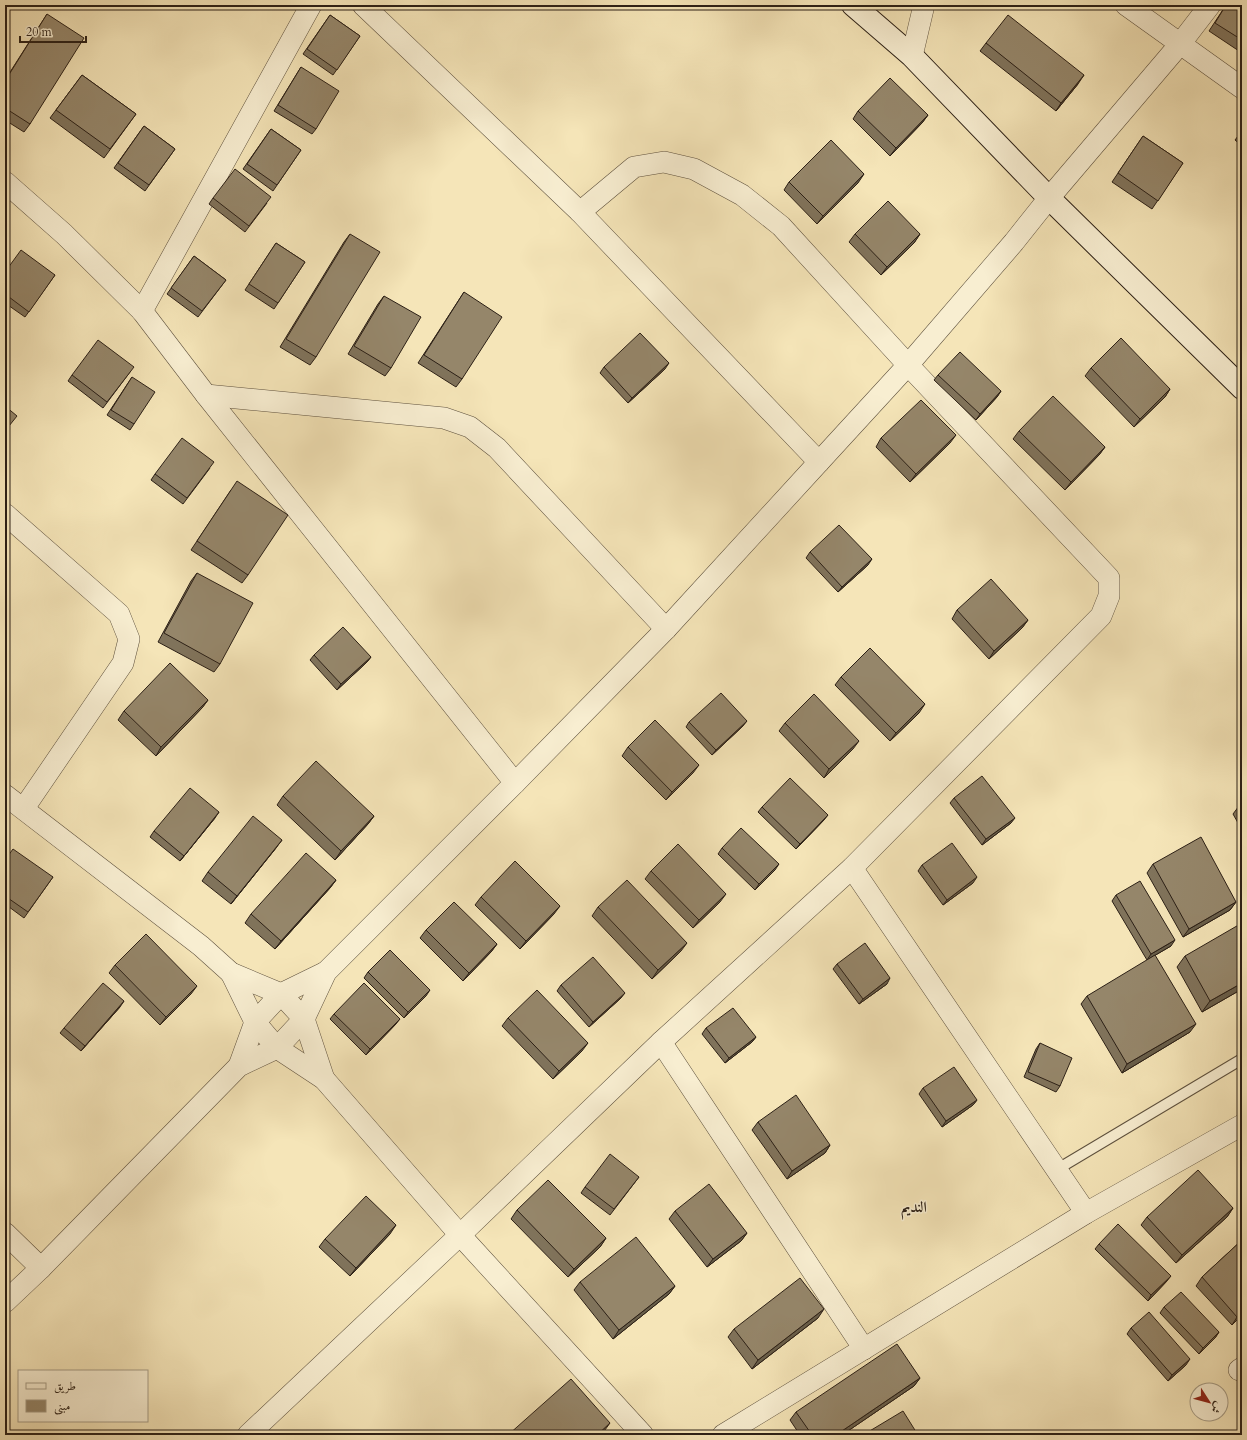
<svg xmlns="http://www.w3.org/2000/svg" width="1247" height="1440" viewBox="0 0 1247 1440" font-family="Cardo,Amiri,serif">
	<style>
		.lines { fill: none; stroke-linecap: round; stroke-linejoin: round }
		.service-casing { stroke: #5e513e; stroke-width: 12 }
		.minor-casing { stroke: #5e513e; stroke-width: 22 }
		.secondary-casing { stroke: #2c2016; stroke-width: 24 }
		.service { stroke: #f8eed1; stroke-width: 10 }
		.minor { stroke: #f8eed1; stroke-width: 21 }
		.secondary { stroke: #f8eed1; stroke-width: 22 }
		.wall { fill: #80735b; stroke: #2c2016 }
		.shaded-wall { fill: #685e4a; stroke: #2c2016 }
		.building { fill: #95866a; stroke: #2c2016 }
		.labels { text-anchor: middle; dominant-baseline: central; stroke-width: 3; stroke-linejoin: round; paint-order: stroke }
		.neighbourhood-label { font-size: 15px; font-weight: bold; fill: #2c2016; stroke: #f8eed1 }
	</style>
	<rect width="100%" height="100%" fill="#f5e5b8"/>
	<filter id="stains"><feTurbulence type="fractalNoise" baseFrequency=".005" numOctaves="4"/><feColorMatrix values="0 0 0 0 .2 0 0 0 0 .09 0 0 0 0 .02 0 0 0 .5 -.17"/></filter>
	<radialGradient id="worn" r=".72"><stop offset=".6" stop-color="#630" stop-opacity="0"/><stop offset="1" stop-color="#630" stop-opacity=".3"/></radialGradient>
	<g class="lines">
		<g class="service-casing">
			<polyline id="service" points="1056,1170 1242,1059"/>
		</g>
		<g class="minor-casing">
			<g id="minor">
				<polyline points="363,5 580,212 819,462"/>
				<polyline points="1126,5 1242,88"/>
				<polyline points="912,56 924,5"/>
				<polyline points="5,182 64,234 142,311 206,395 515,783"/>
				<polyline points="142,311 311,5"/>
				<polyline points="206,395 444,418 470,427 497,448 666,629"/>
				<polyline points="5,514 119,614 129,639 123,663 24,808"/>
				<polyline points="5,795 201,946 231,973 281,994 304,1019 324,1079"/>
				<polyline points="852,868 1086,1213"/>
				<polyline points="231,973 255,1022 277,1048 324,1079 460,1235 643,1435"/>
				<polyline points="661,1042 864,1349"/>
				<polyline points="239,1066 255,1022 281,994 326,972"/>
				<polyline points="5,1233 41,1268"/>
				<polyline points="5,1302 41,1268 239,1066 277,1048 304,1019 326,972 515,783 666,629 819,462 908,365 1014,242 1049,198 1180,44 1210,5"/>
				<polyline points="1239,1370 1242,1368"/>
				<polyline points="248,1435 460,1235 661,1042 852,868 1101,616 1109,596 1109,578 908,365 781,226 742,195 694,169 664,162 634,167 580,212"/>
				<polyline points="723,1435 1086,1213 1242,1125"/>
			</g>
		</g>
		<g class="secondary-casing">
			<polyline id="secondary" points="853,5 912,56 1049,198 1242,388"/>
		</g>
		<use href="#service" class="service"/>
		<use href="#minor" class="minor"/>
		<use href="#secondary" class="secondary"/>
	</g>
	<g class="wall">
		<polygon points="53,5 62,5 59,9"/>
		<polygon points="1226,5 1242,5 1242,53 1209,31"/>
		<polygon points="47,14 30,124 24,132 5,120 5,80"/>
		<polygon points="330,15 360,36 333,75 303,54"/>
		<polygon points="986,43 1078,84 1056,111 980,51"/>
		<polygon points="301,67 316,129 312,134 274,111"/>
		<polygon points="82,75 136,114 104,158 50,118"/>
		<polygon points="858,111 928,115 922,123 890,156 853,119"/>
		<polygon points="144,126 175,149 145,191 114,168"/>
		<polygon points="271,129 301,150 273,191 243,169"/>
		<polygon points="1242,131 1242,146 1235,140"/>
		<polygon points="1143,136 1183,163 1152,209 1112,182"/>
		<polygon points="789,182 858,183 817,224 784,190"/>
		<polygon points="213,198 267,203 245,232 209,204"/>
		<polygon points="350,234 316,357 310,365 280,347 344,242"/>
		<polygon points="855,234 920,234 914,243 881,275 849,242"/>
		<polygon points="276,243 305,262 274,309 245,290"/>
		<polygon points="194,256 226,280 198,317 167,294"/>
		<polygon points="5,272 55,275 25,317 5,303"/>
		<polygon points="464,292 462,379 456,387 418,363"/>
		<polygon points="384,296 391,368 385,376 348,354 378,304"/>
		<polygon points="604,367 665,369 628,403 600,373"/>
		<polygon points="1091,368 1170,389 1165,397 1134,427 1085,376"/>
		<polygon points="130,372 103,408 68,381 72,375"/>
		<polygon points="938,375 1001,391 997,397 976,420 934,380"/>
		<polygon points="132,377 134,424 130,430 107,415"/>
		<polygon points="1019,431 1105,447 1099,455 1065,490 1013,439"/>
		<polygon points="881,438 950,443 910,482 876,447"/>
		<polygon points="210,468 183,504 151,480 155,474"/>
		<polygon points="231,490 248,575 242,583 191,550"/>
		<polygon points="810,552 868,565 838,592 806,558"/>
		<polygon points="197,573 220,664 214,672 158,642 191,581"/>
		<polygon points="957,610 1028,620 1022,628 989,659 952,619"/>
		<polygon points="314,655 371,657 367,662 337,690 310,660"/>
		<polygon points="841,677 919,713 890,741 835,685"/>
		<polygon points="208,700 202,708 156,756 118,720 124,711"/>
		<polygon points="689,722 743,726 712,755 686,727"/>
		<polygon points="785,723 853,749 824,778 779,731"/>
		<polygon points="628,747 693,773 666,800 622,756"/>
		<polygon points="283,796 374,816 368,824 335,860 277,805"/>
		<polygon points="954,798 1011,823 982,845 950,803"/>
		<polygon points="1242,804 1242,830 1233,814 1239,806"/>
		<polygon points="762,807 824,820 796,849 758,812"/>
		<polygon points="215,818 180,861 150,837 154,831"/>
		<polygon points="276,848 231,904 202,881 208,872"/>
		<polygon points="722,848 775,870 755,890 718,854"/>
		<polygon points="5,860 53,877 24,918 5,904"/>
		<polygon points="1153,864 1236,902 1230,910 1183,937 1147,873"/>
		<polygon points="922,865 973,883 943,905 918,871"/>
		<polygon points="651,871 720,902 693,928 645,879"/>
		<polygon points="336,880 330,888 275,949 245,923 251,914"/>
		<polygon points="1116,895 1171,946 1147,960 1112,901"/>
		<polygon points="481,897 554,914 520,949 475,905"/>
		<polygon points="598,907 681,951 652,979 592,916"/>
		<polygon points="426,930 497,944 491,952 463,981 420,938"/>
		<polygon points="1185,956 1242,989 1202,1012 1177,967"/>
		<polygon points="837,964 887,984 859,1004 833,969"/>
		<polygon points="115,965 191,994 160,1025 109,973"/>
		<polygon points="368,972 426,996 404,1018 364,978"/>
		<polygon points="561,985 621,998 589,1027 557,991"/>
		<polygon points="1087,996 1190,1032 1122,1073 1081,1004"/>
		<polygon points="120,1007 81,1051 60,1033 64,1028"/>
		<polygon points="334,1014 396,1024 366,1055 330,1019"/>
		<polygon points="508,1018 582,1051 553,1079 502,1026"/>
		<polygon points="706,1028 756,1037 752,1042 725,1063 702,1034"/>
		<polygon points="1040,1043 1060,1086 1056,1092 1024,1077 1036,1049"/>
		<polygon points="923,1088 977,1100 973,1105 942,1127 919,1094"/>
		<polygon points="758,1122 830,1145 825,1153 787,1179 752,1130"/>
		<polygon points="639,1177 610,1215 581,1193 585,1187"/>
		<polygon points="1233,1208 1227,1217 1176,1263 1141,1225 1147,1217"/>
		<polygon points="517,1210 606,1238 600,1247 568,1277 511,1219"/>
		<polygon points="675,1211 747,1233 741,1241 707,1267 669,1219"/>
		<polygon points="390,1234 350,1276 319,1247 325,1239"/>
		<polygon points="1242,1240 1242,1315 1232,1325 1196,1286 1202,1277"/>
		<polygon points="1099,1244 1167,1281 1148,1301 1095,1249"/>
		<polygon points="580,1282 675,1286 669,1294 613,1339 574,1290"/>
		<polygon points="1164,1307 1219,1332 1215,1338 1199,1354 1160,1313"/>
		<polygon points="818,1318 752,1369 728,1337 734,1329"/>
		<polygon points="1131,1328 1186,1365 1168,1381 1127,1334"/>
		<polygon points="920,1378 914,1386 842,1435 800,1435 790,1420 796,1412"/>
	</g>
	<g class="shaded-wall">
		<polygon points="1084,75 1078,84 1056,111 1061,103"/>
		<polygon points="928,115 922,123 890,156 896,148"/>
		<polygon points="864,174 858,183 817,224 823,216"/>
		<polygon points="920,234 914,243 881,275 887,267"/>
		<polygon points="669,363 665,369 628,403 632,398"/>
		<polygon points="1170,389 1165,397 1134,427 1140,419"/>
		<polygon points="1001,391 997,397 976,420 980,414"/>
		<polygon points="956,435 950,443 910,482 916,474"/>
		<polygon points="1105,447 1099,455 1065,490 1071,482"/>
		<polygon points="872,559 868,565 838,592 842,587"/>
		<polygon points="1028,620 1022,628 989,659 994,651"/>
		<polygon points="371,657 367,662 337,690 341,684"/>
		<polygon points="208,700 202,708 156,756 161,747"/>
		<polygon points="925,704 919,713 890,741 896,733"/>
		<polygon points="747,721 743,726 712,755 716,750"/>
		<polygon points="859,741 853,749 824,778 829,769"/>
		<polygon points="699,765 693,773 666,800 672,792"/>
		<polygon points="219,812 215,818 180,861 184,856"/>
		<polygon points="828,815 824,820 796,849 800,844"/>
		<polygon points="374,816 368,824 335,860 341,851"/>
		<polygon points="1015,818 1011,823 982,845 986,839"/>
		<polygon points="282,840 276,848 231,904 237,896"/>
		<polygon points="779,864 775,870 755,890 759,884"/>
		<polygon points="977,877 973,883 943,905 947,900"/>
		<polygon points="336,880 330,888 275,949 281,941"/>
		<polygon points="726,894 720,902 693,928 699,920"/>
		<polygon points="1236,902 1230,910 1183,937 1189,929"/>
		<polygon points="560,906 554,914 520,949 526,941"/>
		<polygon points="1175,940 1171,946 1147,960 1151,954"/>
		<polygon points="687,943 681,951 652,979 658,970"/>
		<polygon points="497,944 491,952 463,981 469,973"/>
		<polygon points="890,978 887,984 859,1004 863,999"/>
		<polygon points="1242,983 1242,989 1202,1012 1210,1001"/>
		<polygon points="197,986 191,994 160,1025 166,1017"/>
		<polygon points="430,990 426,996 404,1018 408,1012"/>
		<polygon points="625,993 621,998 589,1027 593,1022"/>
		<polygon points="124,1001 120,1007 81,1051 85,1046"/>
		<polygon points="400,1019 396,1024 366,1055 370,1049"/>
		<polygon points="1196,1024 1190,1032 1122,1073 1127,1064"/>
		<polygon points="756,1037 752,1042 725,1063 729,1058"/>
		<polygon points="588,1043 582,1051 553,1079 559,1071"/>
		<polygon points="977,1100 973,1105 942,1127 946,1121"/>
		<polygon points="830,1145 825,1153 787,1179 792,1171"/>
		<polygon points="1233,1208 1227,1217 1176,1263 1182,1255"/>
		<polygon points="396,1225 390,1234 350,1276 356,1268"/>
		<polygon points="747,1233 741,1241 707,1267 713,1259"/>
		<polygon points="606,1238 600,1247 568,1277 574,1269"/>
		<polygon points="1171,1276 1167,1281 1148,1301 1151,1295"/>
		<polygon points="675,1286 669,1294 613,1339 619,1330"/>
		<polygon points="824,1309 818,1318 752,1369 758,1360"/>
		<polygon points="1242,1312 1242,1315 1232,1325 1237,1317"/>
		<polygon points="1219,1332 1215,1338 1199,1354 1203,1348"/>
		<polygon points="1190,1359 1186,1365 1168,1381 1172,1375"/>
		<polygon points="920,1378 914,1386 842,1435 836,1435"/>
		<polygon points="610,1423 602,1434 601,1435 597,1435"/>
	</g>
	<g class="building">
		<polygon points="1226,5 1242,5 1242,40 1215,23"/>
		<polygon points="47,14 84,38 30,124 5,108 5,81"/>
		<polygon points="330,15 360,36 337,70 307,49"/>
		<polygon points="1008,15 1084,75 1061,103 986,43"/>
		<polygon points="301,67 339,91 316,129 278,105"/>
		<polygon points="82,75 136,114 110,149 56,110"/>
		<polygon points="890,78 928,115 896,148 858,111"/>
		<polygon points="144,126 175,149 149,185 118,163"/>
		<polygon points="271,129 301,150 277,185 247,164"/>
		<polygon points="1242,131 1242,137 1239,134"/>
		<polygon points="1143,136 1183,163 1158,201 1118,173"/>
		<polygon points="831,140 864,174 823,216 789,182"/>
		<polygon points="235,169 271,197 249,226 213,198"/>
		<polygon points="888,201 920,234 887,267 855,234"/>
		<polygon points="350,234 380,252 316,357 286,339"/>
		<polygon points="276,243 305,262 278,303 249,284"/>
		<polygon points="21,250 55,275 29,312 5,294 5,272"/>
		<polygon points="194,256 226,280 202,311 171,288"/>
		<polygon points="464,292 502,317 462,379 424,355"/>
		<polygon points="384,296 421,317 391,368 354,346"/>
		<polygon points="640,333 669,363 632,398 604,367"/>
		<polygon points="1121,338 1170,389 1140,419 1091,368"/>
		<polygon points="98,340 134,367 107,402 72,375"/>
		<polygon points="960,352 1001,391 980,414 938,375"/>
		<polygon points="132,377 155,392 134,424 111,410"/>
		<polygon points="1053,396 1105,447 1071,482 1019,431"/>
		<polygon points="921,400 956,435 916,474 881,438"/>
		<polygon points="5,406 17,416 5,431"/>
		<polygon points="182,438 214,462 187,498 155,474"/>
		<polygon points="237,481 288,515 248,575 197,541"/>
		<polygon points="839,525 872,559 842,587 810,552"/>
		<polygon points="197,573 253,603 220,664 164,633"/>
		<polygon points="991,579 1028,620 994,651 957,610"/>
		<polygon points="343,627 371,657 341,684 314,655"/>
		<polygon points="870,648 925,704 896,733 841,677"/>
		<polygon points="170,663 208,700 161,747 124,711"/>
		<polygon points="721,693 747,721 716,750 689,722"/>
		<polygon points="814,694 859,741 829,769 785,723"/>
		<polygon points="655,720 699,765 672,792 628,747"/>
		<polygon points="316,761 374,816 341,851 283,796"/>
		<polygon points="982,776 1015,818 986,839 954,798"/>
		<polygon points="790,778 828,815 800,844 762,807"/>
		<polygon points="190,788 219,812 184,856 154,831"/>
		<polygon points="1242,804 1242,811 1239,806"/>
		<polygon points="253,816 282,840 237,896 208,872"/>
		<polygon points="741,828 779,864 759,884 722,848"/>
		<polygon points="1201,837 1236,902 1189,929 1153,864"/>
		<polygon points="952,843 977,877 947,900 922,865"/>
		<polygon points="678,844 726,894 699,920 651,871"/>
		<polygon points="13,849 53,877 28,912 5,896 5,860"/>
		<polygon points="306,853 336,880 281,941 251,914"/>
		<polygon points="515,861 560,906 526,941 481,897"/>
		<polygon points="627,880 687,943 658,970 598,907"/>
		<polygon points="1140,881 1175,940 1151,954 1116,895"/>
		<polygon points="454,902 497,944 469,973 426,930"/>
		<polygon points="1242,923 1242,983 1210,1001 1185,956"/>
		<polygon points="146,934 197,986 166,1017 115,965"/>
		<polygon points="865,943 890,978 863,999 837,964"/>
		<polygon points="390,950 430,990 408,1012 368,972"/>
		<polygon points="1155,955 1196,1024 1127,1064 1087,996"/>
		<polygon points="593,957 625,993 593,1022 561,985"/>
		<polygon points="103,983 124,1001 85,1046 64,1028"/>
		<polygon points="364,983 400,1019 370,1049 334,1014"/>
		<polygon points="537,990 588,1043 559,1071 508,1018"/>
		<polygon points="733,1008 756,1037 729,1058 706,1028"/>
		<polygon points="1040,1043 1072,1058 1060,1086 1028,1072"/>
		<polygon points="954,1067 977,1100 946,1121 923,1088"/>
		<polygon points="796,1095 830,1145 792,1171 758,1122"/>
		<polygon points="610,1154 639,1177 614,1209 585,1187"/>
		<polygon points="1198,1170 1233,1208 1182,1255 1147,1217"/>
		<polygon points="548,1180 606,1238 574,1269 517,1210"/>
		<polygon points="709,1184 747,1233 713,1259 675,1211"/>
		<polygon points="366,1196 396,1225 356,1268 325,1239"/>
		<polygon points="1118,1224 1171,1276 1151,1295 1099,1244"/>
		<polygon points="636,1237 675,1286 619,1330 580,1282"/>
		<polygon points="1242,1240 1242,1312 1237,1317 1202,1277"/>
		<polygon points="800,1278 824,1309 758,1360 734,1329"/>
		<polygon points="1181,1292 1219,1332 1203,1348 1164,1307"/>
		<polygon points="1149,1312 1190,1359 1172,1375 1131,1328"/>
		<polygon points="897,1344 920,1378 836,1435 812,1435 796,1412"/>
		<polygon points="571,1379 610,1423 597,1435 508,1435"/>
		<polygon points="903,1411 918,1435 863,1435"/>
	</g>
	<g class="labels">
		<g class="neighbourhood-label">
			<text x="914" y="1207">النديم</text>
		</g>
	</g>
	<rect width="1247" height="1440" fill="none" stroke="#f5e5b8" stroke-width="20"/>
	<rect x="6" y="6" width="1235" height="1428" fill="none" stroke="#2c2016" stroke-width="2"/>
	<rect x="10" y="10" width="1227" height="1420" fill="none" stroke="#2c2016"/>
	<rect x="18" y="1370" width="130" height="52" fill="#f8eed1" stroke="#a69c86"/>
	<rect x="26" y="1383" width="20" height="6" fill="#f8eed1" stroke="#a69c86"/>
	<text x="54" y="1390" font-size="12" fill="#2c2016">طريق</text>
	<rect x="26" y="1400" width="20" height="12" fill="#95866a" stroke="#a69c86"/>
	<text x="54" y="1410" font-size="12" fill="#2c2016">مبنى</text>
	<g transform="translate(1209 1402) rotate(126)"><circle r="19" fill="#f8eed1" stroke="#a69c86"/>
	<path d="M0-3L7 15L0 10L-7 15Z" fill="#8f2418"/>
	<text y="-6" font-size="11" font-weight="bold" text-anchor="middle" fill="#2c2016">ش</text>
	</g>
	<path d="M20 36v6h66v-6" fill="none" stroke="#2c2016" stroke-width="2"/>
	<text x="26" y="36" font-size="12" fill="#2c2016" stroke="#f8eed1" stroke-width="3" paint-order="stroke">20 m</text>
	<rect width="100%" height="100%" filter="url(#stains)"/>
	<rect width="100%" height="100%" fill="url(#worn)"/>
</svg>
